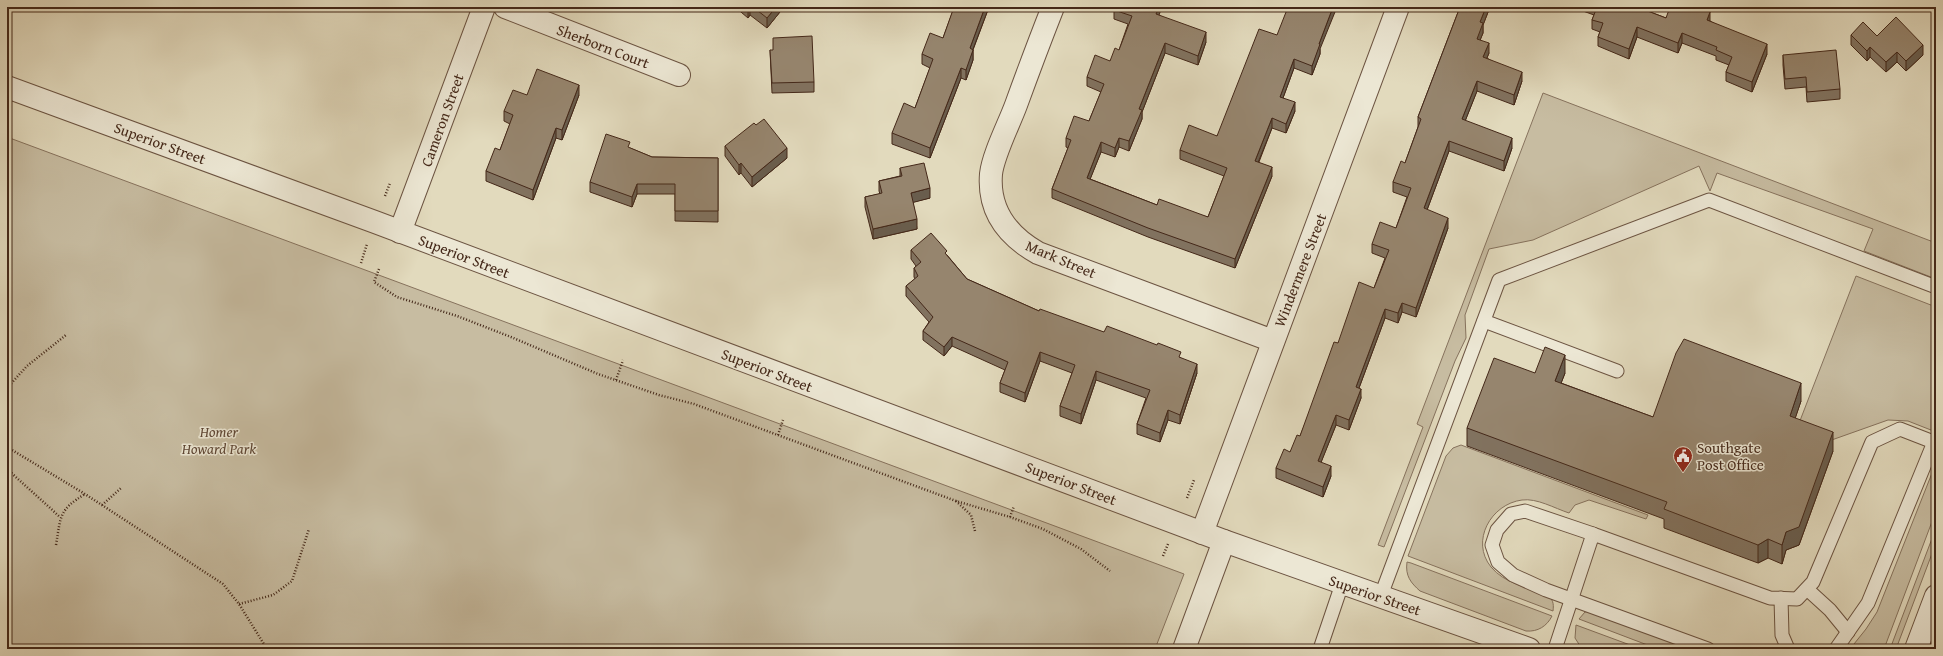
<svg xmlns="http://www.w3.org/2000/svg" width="1943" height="656" viewBox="0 0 1943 656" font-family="'Gentium Book Plus',serif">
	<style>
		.green { fill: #c7bca1; stroke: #86725d }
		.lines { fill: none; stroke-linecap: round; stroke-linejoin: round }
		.service-casing { stroke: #6c5442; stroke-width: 15 }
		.minor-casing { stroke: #6c5442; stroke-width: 24 }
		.path { stroke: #442819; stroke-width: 2.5; stroke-dasharray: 1 2; stroke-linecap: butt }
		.service { stroke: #ece7d4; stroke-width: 13 }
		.minor { stroke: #ece7d4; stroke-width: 22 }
		.wall { fill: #81725f; stroke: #442819 }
		.shaded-wall { fill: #695d4d; stroke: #442819 }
		.building { fill: #96856e; stroke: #442819 }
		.labels { text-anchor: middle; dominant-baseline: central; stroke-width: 3; stroke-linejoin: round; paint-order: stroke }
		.street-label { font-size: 15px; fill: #442819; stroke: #ece7d4 }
		.park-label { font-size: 15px; font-style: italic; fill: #5e4634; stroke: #ece7d4 }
		.poi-label { font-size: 15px; fill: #442819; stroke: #ece7d4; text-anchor: start }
	</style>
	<rect width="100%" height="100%" fill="#e2dabd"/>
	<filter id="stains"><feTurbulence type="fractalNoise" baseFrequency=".005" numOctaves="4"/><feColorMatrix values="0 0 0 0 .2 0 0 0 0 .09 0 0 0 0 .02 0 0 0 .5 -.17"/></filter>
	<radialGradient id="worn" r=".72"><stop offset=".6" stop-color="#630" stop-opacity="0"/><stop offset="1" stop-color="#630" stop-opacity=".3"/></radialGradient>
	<g class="green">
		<polygon points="1543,93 1936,243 1936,279 1864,251 1873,229 1717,173 1710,191 1699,166 1533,240 1489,249 1465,315 1466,338 1455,361 1384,547 1378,545 1423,427 1417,424"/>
		<polygon points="7,137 1184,574 1155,649 7,649"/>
		<polygon points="1856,276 1936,307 1936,432 1908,421 1888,420 1826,442 1796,431"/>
		<path d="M1461,445L1648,515L1646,519L1589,500L1575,505L1569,513C1554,508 1537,498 1522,500C1491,504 1470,541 1491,567C1504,583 1528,588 1546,594C1553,599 1554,603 1553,611L1408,556L1446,456L1453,448Z"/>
		<polygon points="1936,463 1936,511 1884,649 1850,649 1866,629 1877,612"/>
		<polygon points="1936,528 1936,543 1896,649 1890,649"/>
		<path d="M1407,562L1411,563L1552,616C1547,626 1538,632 1526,631L1420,591C1411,583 1405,576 1407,562Z"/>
		<polygon points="1591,611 1701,649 1658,649 1579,619 1585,612"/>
		<polygon points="1576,625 1641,649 1582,649 1575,638"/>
	</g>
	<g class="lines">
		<g class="service-casing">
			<g id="service">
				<polyline points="1484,321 1617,371"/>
				<polyline points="1593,534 1525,511 1511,514 1497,530 1492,545 1498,562 1513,575 1546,590 1708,649"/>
				<polyline points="1807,589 1830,610 1848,632"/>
				<polyline points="1380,598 1499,280 1709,200 1936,287"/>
				<polyline points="1781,598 1782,635 1788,649"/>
				<polyline points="1320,649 1342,584"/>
				<polyline points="1555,649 1593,534 1770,598 1797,599 1813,582 1872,442 1900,429 1936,443"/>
				<polyline points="1836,649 1868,603 1934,442"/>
			</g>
		</g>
		<g class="minor-casing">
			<g id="minor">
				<polyline points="505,7 679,75"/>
				<path d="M1053,7C1040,40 1028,72 1016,105C1009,124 993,155 991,174C988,211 1008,236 1038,253L1273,341"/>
				<polyline points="7,87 375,222 1224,541 1529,649"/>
				<polyline points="400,232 484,7"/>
				<polyline points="1202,533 1398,7"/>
				<polyline points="1184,649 1224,541"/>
				<polyline points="1916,649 1936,596"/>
			</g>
		</g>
		<g class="path">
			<polyline points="385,196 390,183"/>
			<polyline points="361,263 367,244"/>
			<polyline points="379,269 374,282 397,297 457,316 511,337 598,374 659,395 694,404 956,501 1010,517 1043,529 1081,549 1110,571"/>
			<polyline points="616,380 623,360"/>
			<polyline points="7,388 27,366 66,335"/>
			<polyline points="778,435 783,420"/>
			<polyline points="7,447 85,494 223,584 239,604 267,649"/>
			<polyline points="7,469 60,517"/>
			<polyline points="1187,498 1194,480"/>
			<polyline points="956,501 971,515 975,531"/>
			<polyline points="102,505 121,488"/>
			<polyline points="1010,517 1014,506"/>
			<path d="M56,545C61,515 59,510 85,494"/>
			<polyline points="1163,556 1168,544"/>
			<polyline points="239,604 273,595 292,581 309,529"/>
		</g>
		<use href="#service" class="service"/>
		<use href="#minor" class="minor"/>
	</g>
	<g class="wall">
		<polygon points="735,7 784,7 767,28 750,15 748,18"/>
		<polygon points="951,7 989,7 973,50 973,60 966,80 961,78 930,158 892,144 892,133 915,108 930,68 922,64 922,54 943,38 954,8"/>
		<polygon points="1460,7 1490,7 1483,25 1483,33 1480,40 1489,53 1487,58 1522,81 1514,105 1477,91 1465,121 1512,148 1504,171 1449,151 1427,210 1448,228 1416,317 1402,312 1398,323 1385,318 1359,388 1361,398 1349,430 1336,425 1321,462 1331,476 1323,497 1276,478 1276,468 1290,452 1300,436 1338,343 1374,288 1385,258 1372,253 1372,244 1396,228 1407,197 1393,192 1393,182 1405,163 1418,127 1418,117"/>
		<polygon points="1572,7 1637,7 1666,18 1710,21 1767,54 1752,92 1726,81 1726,72 1729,65 1716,60 1716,56 1682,43 1678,53 1637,37 1629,59 1598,46 1598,37 1600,32 1592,29 1592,20 1594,15"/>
		<polygon points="1114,10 1159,15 1206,42 1198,65 1165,53 1142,112 1142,119 1129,151 1119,147 1115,157 1101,152 1090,179 1157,205 1208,217 1224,176 1180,159 1180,150 1217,136 1277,35 1320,49 1320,54 1312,75 1294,68 1283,98 1295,111 1286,133 1272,128 1259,162 1272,176 1235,268 1148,237 1052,198 1052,189 1068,148 1066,147 1066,138 1089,121 1101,92 1087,86 1087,77 1110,61 1119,50 1128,24 1114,19"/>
		<polygon points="1851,35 1877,36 1923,55 1906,71 1897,62 1886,72 1870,57 1867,61 1851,45"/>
		<polygon points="770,50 814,82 814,92 772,93"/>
		<polygon points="1783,55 1840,89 1840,99 1807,102 1806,87 1785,89 1783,65"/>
		<polygon points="527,95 579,95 562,140 556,138 533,200 486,181 486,171 500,150 510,124 504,121 504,111"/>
		<polygon points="725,146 787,158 752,187 741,173 739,175 725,156"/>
		<polygon points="630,148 652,157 718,158 718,222 675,221 675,194 637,194 632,207 590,192 590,182"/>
		<polygon points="900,168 930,198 913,202 917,229 873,239 865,207 865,197 880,194 879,191 879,181 900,176"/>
		<polygon points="911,250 947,255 967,279 1039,311 1181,358 1197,373 1180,424 1168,420 1160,442 1137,434 1137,424 1146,398 1096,380 1081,424 1060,416 1060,406 1072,373 1040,361 1025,402 1000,392 1000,383 1005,370 952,346 944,356 923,340 923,331 929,322 906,296 906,286 915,279 914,277 914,268 916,266 911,259"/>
		<polygon points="1535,373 1565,373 1561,383 1653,417 1801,401 1795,418 1833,451 1799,545 1786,550 1782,564 1768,558 1758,563 1664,528 1664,519 1467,446 1467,428"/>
	</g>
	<g class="shaded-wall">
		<polygon points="748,7 750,7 750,15 748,18"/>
		<polygon points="776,7 784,7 767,28 767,18"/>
		<polygon points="985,7 989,7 970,57 973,50 973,60 966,80 966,70 970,48"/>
		<polygon points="1159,7 1162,7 1156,23 1156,14"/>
		<polygon points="1333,7 1337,7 1320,49 1320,54 1312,75 1312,66 1319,44"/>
		<polygon points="1486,7 1490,7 1483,25 1483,33 1477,48 1477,39 1480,22"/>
		<polygon points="1710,12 1710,21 1707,20"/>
		<polygon points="1637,27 1637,37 1629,59 1629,49"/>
		<polygon points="1206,32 1206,42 1198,65 1198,56"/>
		<polygon points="1682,33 1682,43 1678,53 1678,43"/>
		<polygon points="1165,43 1165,53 1142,112 1142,119 1129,151 1129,141 1139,109"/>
		<polygon points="1489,43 1489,53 1483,67 1483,57"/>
		<polygon points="1767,44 1767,54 1752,92 1752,82"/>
		<polygon points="1923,45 1923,55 1906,71 1906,61"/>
		<polygon points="1870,47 1870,57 1867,61 1867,51"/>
		<polygon points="1897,52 1897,62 1886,72 1886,62"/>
		<polygon points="1294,59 1294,68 1280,106 1280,97"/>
		<polygon points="961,68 961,78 930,158 930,148"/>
		<polygon points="1522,72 1522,81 1514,105 1514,95"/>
		<polygon points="1477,81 1477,91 1462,129 1462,119"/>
		<polygon points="579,85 579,95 562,140 562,130"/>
		<polygon points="1295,102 1295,111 1286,133 1286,124"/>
		<polygon points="1272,118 1272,128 1255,170 1255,161"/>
		<polygon points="556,128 556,138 533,200 533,190"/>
		<polygon points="1119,138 1119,147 1115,157 1115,148"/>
		<polygon points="1512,138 1512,148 1504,171 1504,161"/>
		<polygon points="1449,141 1449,151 1424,218 1424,208"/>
		<polygon points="1101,142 1101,152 1087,187 1087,178"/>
		<polygon points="787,148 787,158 752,187 752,177"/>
		<polygon points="741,163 741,173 739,175 739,165"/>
		<polygon points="1272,167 1272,176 1235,268 1235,259"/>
		<polygon points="637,184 637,194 632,207 632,197"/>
		<polygon points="930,188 930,198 911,203 911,193"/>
		<polygon points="1448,218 1448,228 1416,317 1416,308"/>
		<polygon points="917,219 917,229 873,239 873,229"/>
		<polygon points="1402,303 1402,312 1398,323 1398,313"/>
		<polygon points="1385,309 1385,318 1356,396 1356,387"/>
		<polygon points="952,337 952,346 944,356 944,347"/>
		<polygon points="1040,352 1040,361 1025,402 1025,393"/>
		<polygon points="1565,355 1565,373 1555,399 1555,381"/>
		<polygon points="1197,364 1197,373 1180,424 1180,415"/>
		<polygon points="1096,371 1096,380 1081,424 1081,414"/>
		<polygon points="1801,383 1801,401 1790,434 1790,416"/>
		<polygon points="1361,389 1361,398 1349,430 1349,420"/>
		<polygon points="1168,410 1168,420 1160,442 1160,433"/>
		<polygon points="1336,415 1336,425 1318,470 1318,461"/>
		<polygon points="1833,432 1833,451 1799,545 1786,550 1782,564 1782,545 1786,532"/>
		<polygon points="1331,466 1331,476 1323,497 1323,487"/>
		<polygon points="1768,539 1768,558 1758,563 1758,545"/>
	</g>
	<g class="building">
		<polygon points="753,7 776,7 767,18"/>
		<polygon points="954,7 985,7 970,48 973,50 966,70 961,68 930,148 892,133 904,103 915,108 933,59 922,54 930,33 943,38"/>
		<polygon points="1115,7 1159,7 1156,14 1206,32 1198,56 1165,43 1139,109 1142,110 1129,141 1119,138 1115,148 1101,142 1087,178 1157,205 1159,199 1208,217 1227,168 1180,150 1189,125 1217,136 1259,29 1277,35 1288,7 1333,7 1319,44 1320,44 1312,66 1294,59 1280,97 1295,102 1286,124 1272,118 1255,161 1272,167 1235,259 1148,228 1052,189 1071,140 1066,138 1074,116 1089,121 1104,84 1087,77 1095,55 1110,61 1115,48 1119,50 1132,16 1114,10"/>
		<polygon points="1460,7 1486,7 1480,22 1483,23 1477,39 1489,43 1483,57 1522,72 1514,95 1477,81 1462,119 1512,138 1504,161 1449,141 1424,208 1448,218 1416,308 1402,303 1398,313 1385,309 1356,387 1361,389 1349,420 1336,415 1318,461 1331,466 1323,487 1276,468 1284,449 1290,452 1297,435 1300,436 1334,342 1338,343 1359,282 1374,288 1389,250 1372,244 1380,222 1396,228 1411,188 1393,182 1401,161 1405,163 1421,119 1418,117"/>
		<polygon points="1597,7 1637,7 1666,18 1670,7 1698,7 1710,12 1707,20 1767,44 1752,82 1726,72 1732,57 1716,50 1717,47 1682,33 1678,43 1637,27 1629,49 1598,37 1603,23 1592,20"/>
		<polygon points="1896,17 1923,45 1906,61 1897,52 1886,62 1870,47 1867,51 1851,35 1863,22 1877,36"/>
		<polygon points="812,36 814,82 772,83 770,50 773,50 773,38"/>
		<polygon points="1836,50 1840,89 1807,92 1806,77 1785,79 1783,55"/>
		<polygon points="537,69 579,85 562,130 556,128 533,190 486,171 495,148 500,150 513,115 504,111 513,90 527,95"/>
		<polygon points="764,119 787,148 752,177 741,163 739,165 725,146 754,123 756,125"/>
		<polygon points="606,134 630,142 628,147 652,157 718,158 718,211 675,211 675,184 637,184 632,197 590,182"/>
		<polygon points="924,163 930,188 911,193 917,219 873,229 865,197 882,193 879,181 902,176 900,168"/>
		<polygon points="931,233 947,251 945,253 967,279 1039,311 1040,309 1104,332 1107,326 1157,345 1158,343 1181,352 1179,357 1197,364 1180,415 1168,410 1160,433 1137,424 1150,390 1096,371 1081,414 1060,406 1075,365 1040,352 1025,393 1000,383 1008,362 952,337 944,347 923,331 933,317 906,286 918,276 914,268 921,262 911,250"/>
		<polygon points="1684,339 1801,383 1790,416 1833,432 1799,527 1786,532 1782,545 1768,539 1758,545 1664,509 1667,502 1467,428 1494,358 1535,373 1545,347 1565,355 1555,381 1653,417 1676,353"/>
	</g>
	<defs>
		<g id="civic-pin" transform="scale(1)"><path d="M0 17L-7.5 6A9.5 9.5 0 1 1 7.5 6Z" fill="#8f2418" stroke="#ece7d4"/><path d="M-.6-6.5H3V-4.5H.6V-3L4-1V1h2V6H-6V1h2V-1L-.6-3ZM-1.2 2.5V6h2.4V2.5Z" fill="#fff"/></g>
	</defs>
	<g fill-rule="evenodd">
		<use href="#civic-pin" x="1683" y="456"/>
	</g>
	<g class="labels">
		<g class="street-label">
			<text transform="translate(603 46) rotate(21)">Sherborn Court</text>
			<text transform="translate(442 120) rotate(-70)">Cameron Street</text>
			<text transform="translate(160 143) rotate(20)">Superior Street</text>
			<text transform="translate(464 256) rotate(21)">Superior Street</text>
			<text transform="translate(1061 259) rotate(23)">Mark Street</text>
			<text transform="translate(1300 270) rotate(-69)">Windermere Street</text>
			<text transform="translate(767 370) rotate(21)">Superior Street</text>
			<text transform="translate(1071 483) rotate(21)">Superior Street</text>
			<text transform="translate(1375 595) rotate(19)">Superior Street</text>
		</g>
		<g class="park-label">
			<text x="219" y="431">Homer<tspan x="219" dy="17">Howard Park</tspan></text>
		</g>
		<g class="poi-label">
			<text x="1697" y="447">Southgate<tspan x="1697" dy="17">Post Office</tspan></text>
		</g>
	</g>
	<rect width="1943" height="656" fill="none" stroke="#e2dabd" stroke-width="24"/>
	<rect x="8" y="8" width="1927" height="640" fill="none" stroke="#442819" stroke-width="2"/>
	<rect x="12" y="12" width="1919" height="632" fill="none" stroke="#442819"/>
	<rect width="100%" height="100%" filter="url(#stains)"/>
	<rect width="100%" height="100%" fill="url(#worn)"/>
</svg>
